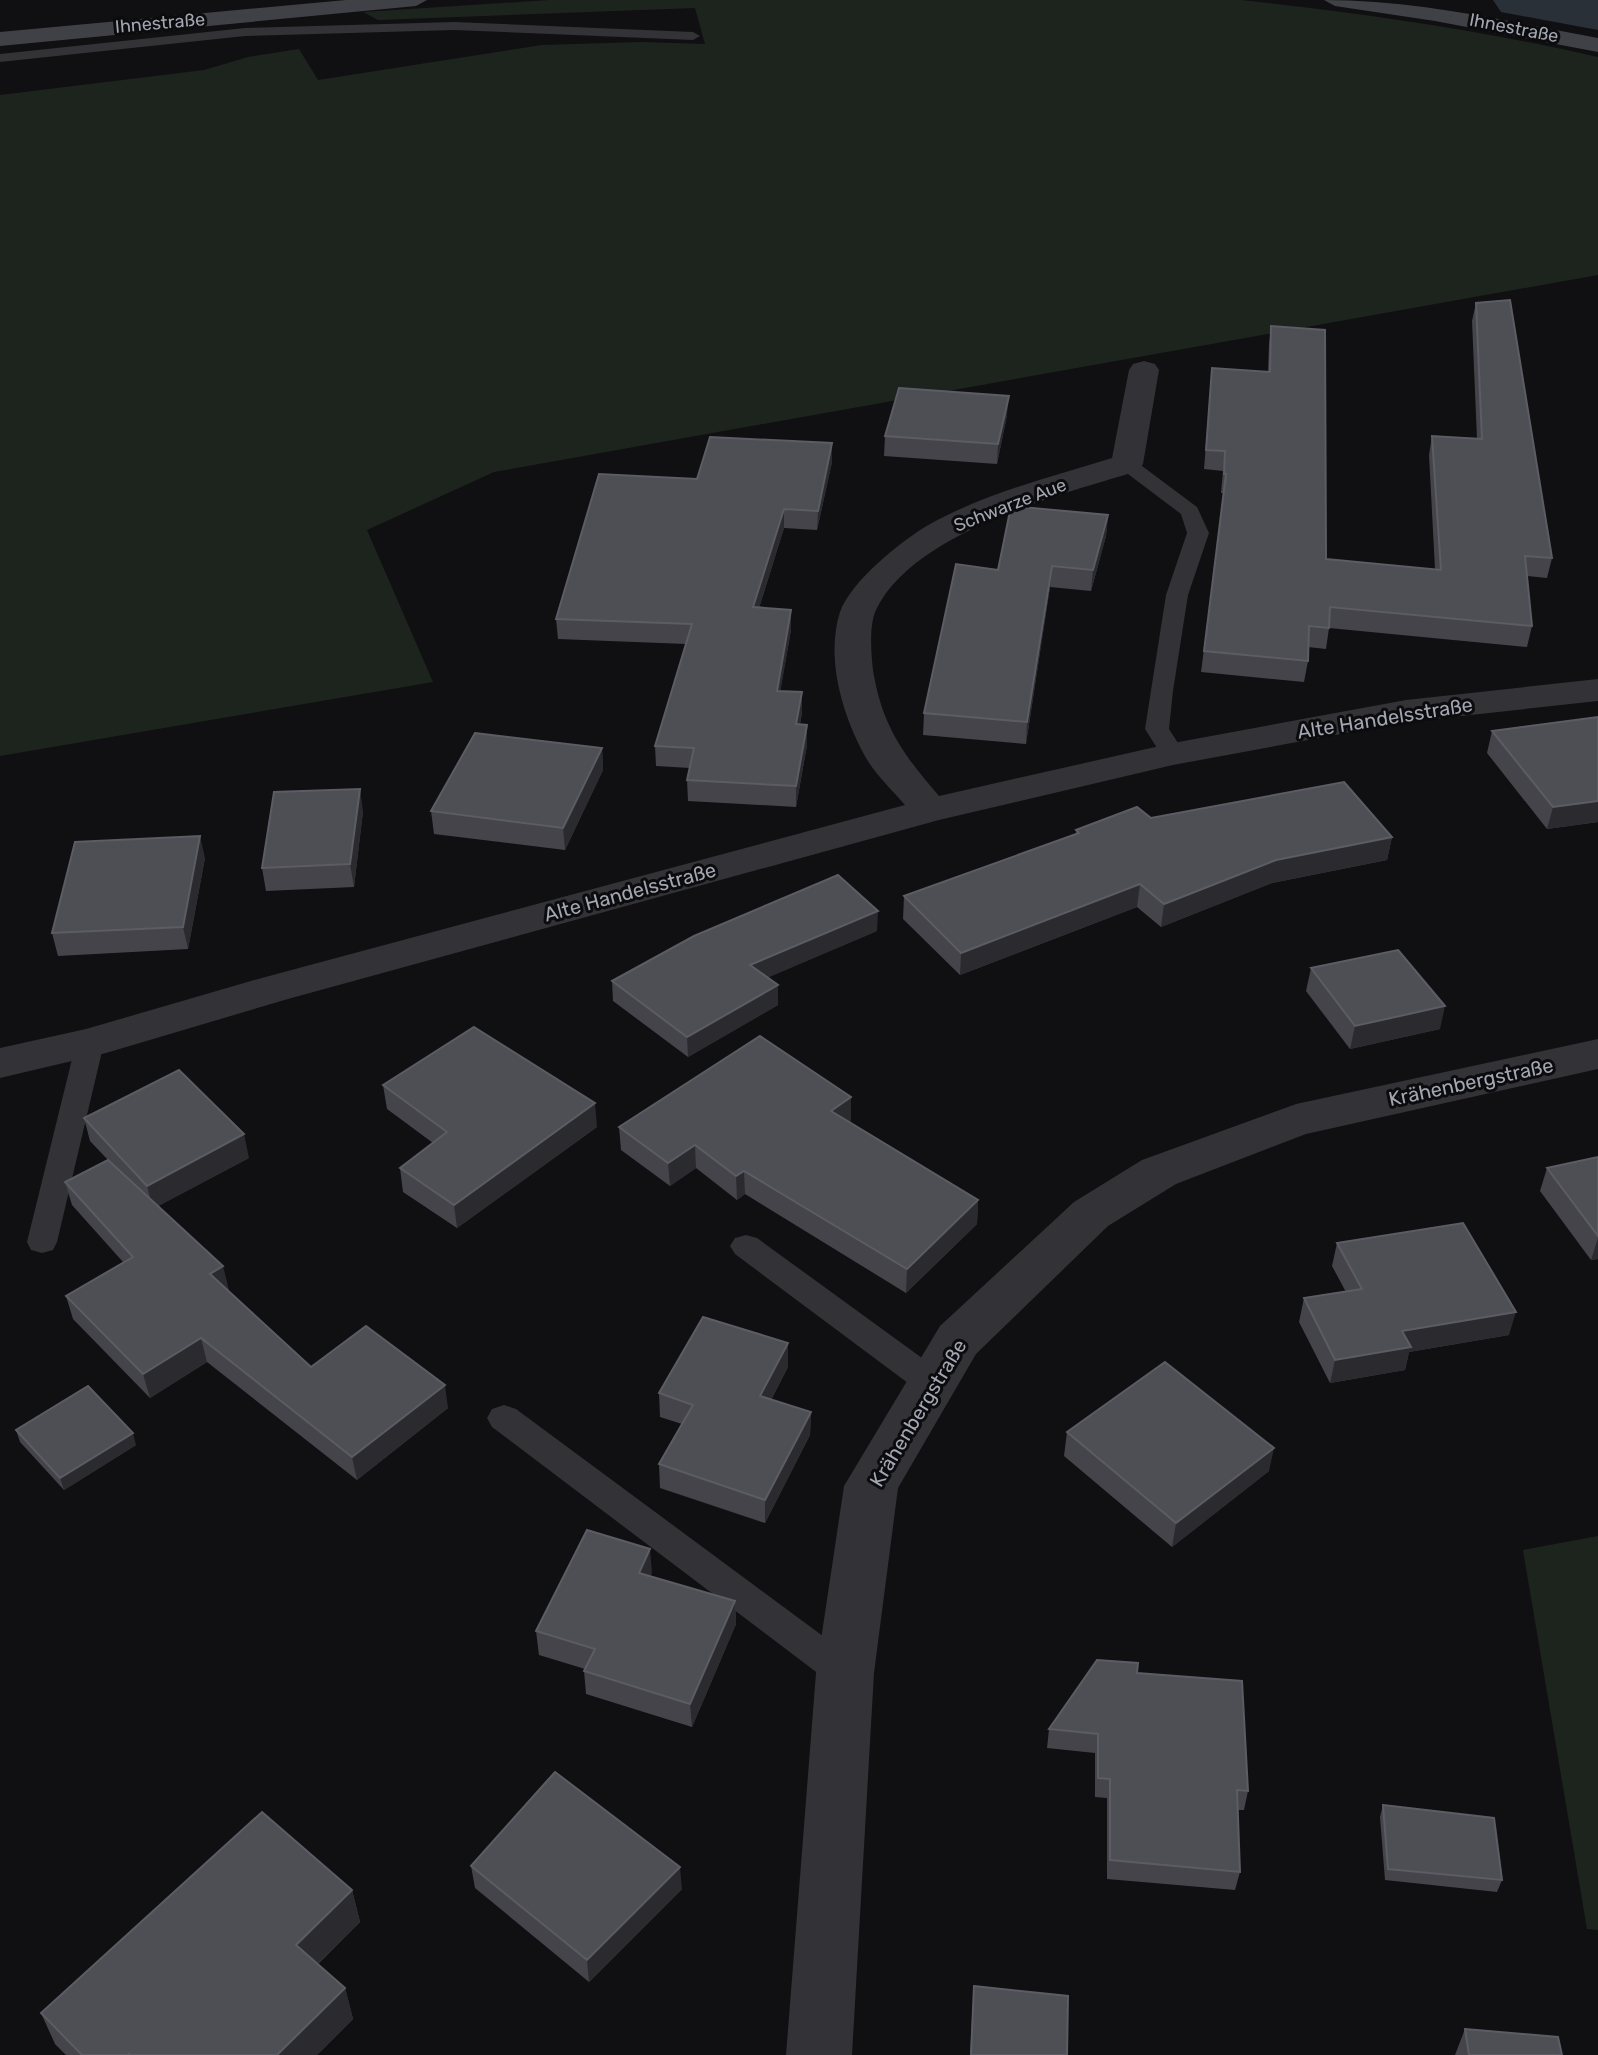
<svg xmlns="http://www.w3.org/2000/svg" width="1598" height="2055" viewBox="0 0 1598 2055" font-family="Rubik,sans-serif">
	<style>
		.green { fill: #1d241e }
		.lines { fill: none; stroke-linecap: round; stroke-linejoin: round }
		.river { fill: #2a3037; fill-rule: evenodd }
		.service { fill: #323237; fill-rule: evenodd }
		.minor { fill: #323237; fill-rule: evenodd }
		.secondary { fill: #404146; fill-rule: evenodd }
		.wall { fill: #44444a }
		.shaded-wall { fill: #2b2b2f }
		.building { fill: #4e4f55; stroke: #5b5c64; stroke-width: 2 }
		.labels { text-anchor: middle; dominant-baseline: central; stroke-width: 6; stroke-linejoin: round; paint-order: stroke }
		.far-street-label { font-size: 18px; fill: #a2a6b2; stroke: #0c0b0d }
		.street-label { font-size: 20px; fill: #a2a6b2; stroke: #0c0b0d }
	</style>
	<rect width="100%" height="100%" fill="#101012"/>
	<g class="green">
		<path d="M549,0H1241C1360,13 1480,30 1598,57V275L494,472L367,530L433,682L0,756V95L204,70L248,57L299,49L318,80L542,45L641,42L705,44L695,8L378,20L363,12Z"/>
		<polygon points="1598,1536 1598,1930 1587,1929 1523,1550"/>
	</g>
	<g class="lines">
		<polygon class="river" points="1493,0 1598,0 1598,30 1501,12"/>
		<g class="service">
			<polygon points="454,22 693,32 700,36 693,40 454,30 245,36 0,62 0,54 245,28"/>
			<polygon points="1127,458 1134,460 1197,507 1209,533 1188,595 1173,691 1169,729 1185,754 1182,759 1164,759 1145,729 1166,595 1187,533 1181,514 1120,468 1117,464 1120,460"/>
			<polygon points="90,1034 100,1036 104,1043 57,1242 53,1250 42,1253 31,1250 27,1242 76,1043 80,1036"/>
			<polygon points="746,1235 757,1238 944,1374 948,1383 944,1392 932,1396 920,1392 735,1254 730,1246 735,1238"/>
			<polygon points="504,1405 516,1409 858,1662 863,1673 858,1684 845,1689 832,1684 492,1427 487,1418 492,1409"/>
		</g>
		<g class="minor">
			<path d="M1144,361L1155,364L1159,370L1143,464L1138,471C1062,494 913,532 876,610C869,625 871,653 873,670C882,726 903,754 939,796L1173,743L1406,700L1598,679V701L1406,722L1173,765L939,820L288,999L106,1053L0,1078V1048L86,1029L258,979L905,805C892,790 876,775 866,758C843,717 825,659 840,612C851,581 902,540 930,524C986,493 1051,477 1112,458L1129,370L1133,364Z"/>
			<polygon points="1598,1039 1598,1069 1306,1134 1176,1184 1108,1226 976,1354 898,1488 874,1673 852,2055 786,2055 816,1673 844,1486 940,1326 1074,1202 1142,1160 1296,1104"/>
		</g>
		<g class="secondary">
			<polygon points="346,0 427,0 416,6 0,46 0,32"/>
			<path d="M1324,0C1417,0 1507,21 1598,38V52L1435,21L1335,6Z"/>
		</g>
	</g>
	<g class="wall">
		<polygon points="1476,303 1552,558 1547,578 1527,576 1532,626 1527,647 1329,628 1326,649 1308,647 1308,661 1304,682 1201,672 1224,493 1221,493 1223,471 1204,469 1212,368 1268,372 1269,345 1271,326 1326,559 1435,569 1429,455 1432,436 1477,439 1472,321"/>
		<polygon points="1007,415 997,464 884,456 885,436"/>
		<polygon points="832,443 832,462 817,530 784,528 759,608 791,610 791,630 780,691 802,713 800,724 807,725 807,745 796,807 688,801 687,780 690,768 656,766 655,746 686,644 558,639 556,619 697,479"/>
		<polygon points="1108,515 1106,536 1091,591 1050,587 1026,744 923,735 924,713 998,570"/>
		<polygon points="1492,731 1598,822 1547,829 1487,753"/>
		<polygon points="602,748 603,770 565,850 434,834 431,811"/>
		<polygon points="363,811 354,887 266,891 262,868"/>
		<polygon points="1151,818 1392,837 1387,860 1272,883 1161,927 1137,907 960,975 903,919 904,896 1076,834 1076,830"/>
		<polygon points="205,858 188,949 58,956 52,933"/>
		<polygon points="877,931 768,977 778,1005 688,1057 613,1001 612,981"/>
		<polygon points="1311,968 1440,1029 1350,1049 1306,991"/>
		<polygon points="383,1085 597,1127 457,1228 403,1192 400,1168 433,1143 387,1109"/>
		<polygon points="84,1118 249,1158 158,1206 229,1290 228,1290 311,1367 448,1408 357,1480 207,1362 150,1398 73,1319 66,1296 123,1262 72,1205 65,1182 108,1160 90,1141"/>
		<polygon points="851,1121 849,1122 978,1200 977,1224 906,1293 745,1194 737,1200 696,1168 670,1186 621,1150 619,1127"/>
		<polygon points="1598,1157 1598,1259 1591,1260 1540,1191 1547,1168"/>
		<polygon points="1337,1243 1509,1335 1409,1352 1405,1370 1330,1383 1299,1322 1304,1298 1346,1292 1332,1266"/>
		<polygon points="788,1343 788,1367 771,1400 811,1412 810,1435 765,1523 660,1488 659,1464 682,1424 660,1417 659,1393"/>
		<polygon points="16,1430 136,1445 64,1490 20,1442"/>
		<polygon points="1067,1432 1269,1471 1172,1547 1064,1456"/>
		<polygon points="652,1573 650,1576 735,1601 736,1624 692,1727 586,1694 584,1671 585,1669 539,1655 536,1631"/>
		<polygon points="1137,1673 1248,1791 1244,1810 1238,1810 1240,1872 1235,1890 1107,1879 1107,1798 1095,1797 1095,1753 1047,1748 1049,1729"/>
		<polygon points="1383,1805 1502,1880 1497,1892 1385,1880 1380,1817"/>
		<polygon points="471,1866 682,1889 589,1982 475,1888"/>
		<polygon points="352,1890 360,1922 318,1964 345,1988 353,2019 317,2055 66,2055 55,2044 41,2013"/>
		<polygon points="974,1986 1067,2055 970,2055"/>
		<polygon points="1465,2029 1562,2055 1455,2055"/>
	</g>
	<g class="shaded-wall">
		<polygon points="1009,396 1007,415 997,464 998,444"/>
		<polygon points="832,443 832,462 817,530 818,511"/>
		<polygon points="784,509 784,528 753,627 753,607"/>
		<polygon points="1108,515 1106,536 1091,591 1093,570"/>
		<polygon points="1052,566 1050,587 1026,744 1027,722"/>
		<polygon points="791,610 791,630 777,711 777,691"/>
		<polygon points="802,692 802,713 796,744 796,724"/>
		<polygon points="807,725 807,745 796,807 796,786"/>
		<polygon points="602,748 603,770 565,850 563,828"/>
		<polygon points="360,789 363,811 354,887 350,864"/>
		<polygon points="1598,801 1598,822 1547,829 1553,807"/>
		<polygon points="200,836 205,858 188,949 183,927"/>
		<polygon points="1392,837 1387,860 1272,883 1161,927 1164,904 1276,860"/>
		<polygon points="1140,884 1137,907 960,975 961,953"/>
		<polygon points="878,911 877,931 751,985 750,965"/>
		<polygon points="778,985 778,1005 688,1057 687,1037"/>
		<polygon points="1445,1006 1440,1029 1350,1049 1355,1026"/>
		<polygon points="851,1097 851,1121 830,1135 831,1111"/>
		<polygon points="595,1103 597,1127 457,1228 454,1205"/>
		<polygon points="244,1134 249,1158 153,1209 147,1186"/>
		<polygon points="695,1145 696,1168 670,1186 668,1163"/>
		<polygon points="744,1171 745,1194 737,1200 736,1176"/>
		<polygon points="978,1200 977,1224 906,1293 907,1269"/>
		<polygon points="1598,1238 1598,1259 1591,1260"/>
		<polygon points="223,1266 229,1290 215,1297 210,1274"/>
		<polygon points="1516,1312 1509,1335 1409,1352 1405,1370 1330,1383 1335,1360 1402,1331"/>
		<polygon points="201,1338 207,1362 150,1398 143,1374"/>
		<polygon points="788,1343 788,1367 760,1420 760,1396"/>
		<polygon points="445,1385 448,1408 357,1480 352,1457"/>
		<polygon points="811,1412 810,1435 765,1523 765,1500"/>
		<polygon points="133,1433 136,1445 64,1490 60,1478"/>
		<polygon points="1274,1448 1269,1471 1172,1547 1176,1523"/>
		<polygon points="650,1549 652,1573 641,1596 639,1573"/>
		<polygon points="735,1601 736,1624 692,1727 690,1704"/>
		<polygon points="680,1867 682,1889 589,1982 587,1960"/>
		<polygon points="352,1890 360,1922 305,1976 296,1945"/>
		<polygon points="345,1988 353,2019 317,2055 277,2055"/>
	</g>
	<g class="building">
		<polygon points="1510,300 1552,558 1525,556 1532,626 1330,607 1329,628 1309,626 1308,661 1204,651 1226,474 1224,474 1225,451 1206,450 1212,368 1270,372 1271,326 1325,330 1326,559 1441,570 1432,436 1482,439 1476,303"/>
		<polygon points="899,388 1009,396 998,444 885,436"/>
		<polygon points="710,437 832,443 818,511 784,509 753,607 791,610 777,691 802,692 796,724 807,725 796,786 687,780 694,748 655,746 692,624 556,619 599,474 697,479"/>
		<polygon points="1011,506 1108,515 1093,570 1052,566 1027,722 924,713 956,564 998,570"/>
		<polygon points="1598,717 1598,801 1553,807 1492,731"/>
		<polygon points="475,733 602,748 563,828 431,811"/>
		<polygon points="1344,782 1392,837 1276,860 1164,904 1140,884 961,953 904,896 1079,833 1076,830 1137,807 1151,818"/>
		<polygon points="360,789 350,864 262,868 274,792"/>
		<polygon points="200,836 183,927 52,933 75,842"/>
		<polygon points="838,875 878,911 750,965 778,985 687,1037 612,981 694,936"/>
		<polygon points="1398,950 1445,1006 1355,1026 1311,968"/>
		<polygon points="474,1027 595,1103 454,1205 400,1168 447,1132 383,1085"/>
		<polygon points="760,1036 851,1097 831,1111 978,1200 907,1269 744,1171 736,1176 695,1145 668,1163 619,1127"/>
		<polygon points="179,1070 244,1134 147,1186 84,1118"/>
		<polygon points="1598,1157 1598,1236 1547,1168"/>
		<polygon points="108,1160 223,1266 210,1274 311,1367 366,1326 445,1385 352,1457 201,1338 143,1374 66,1296 133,1257 65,1182"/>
		<polygon points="1463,1223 1516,1312 1402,1331 1411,1347 1335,1360 1304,1298 1362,1289 1337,1243"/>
		<polygon points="703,1317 788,1343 760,1396 811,1412 765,1500 659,1464 693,1405 659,1393"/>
		<polygon points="1165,1362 1274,1448 1176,1523 1067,1432"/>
		<polygon points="88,1386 133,1433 60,1478 16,1430"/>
		<polygon points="587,1530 650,1549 639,1573 735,1601 690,1704 584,1671 595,1649 536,1631"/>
		<polygon points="1097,1660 1138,1663 1137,1673 1242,1681 1248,1791 1237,1790 1240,1872 1110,1860 1110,1779 1098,1778 1098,1734 1049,1729"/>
		<polygon points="555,1772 680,1867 587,1960 471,1866"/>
		<polygon points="1383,1805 1494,1818 1502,1880 1388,1869"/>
		<polygon points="262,1812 352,1890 296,1945 345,1988 277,2055 130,2055 129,2054 127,2055 82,2055 41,2013"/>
		<polygon points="974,1986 1068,1996 1067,2055 971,2055"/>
		<polygon points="1465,2029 1558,2037 1562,2055 1469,2055"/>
	</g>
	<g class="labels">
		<g class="far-street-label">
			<text transform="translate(160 23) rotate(-5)">Ihnestraße</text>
			<text transform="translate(1514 28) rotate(11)">Ihnestraße</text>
			<text transform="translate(1010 505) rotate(-21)">Schwarze Aue</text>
		</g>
		<g class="street-label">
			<text transform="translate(1385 718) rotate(-9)">Alte Handelsstraße</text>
			<text transform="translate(630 892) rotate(-15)">Alte Handelsstraße</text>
			<text transform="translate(1471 1082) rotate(-12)">Krähenbergstraße</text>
			<text transform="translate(918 1413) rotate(-59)">Krähenbergstraße</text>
		</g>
	</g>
</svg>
